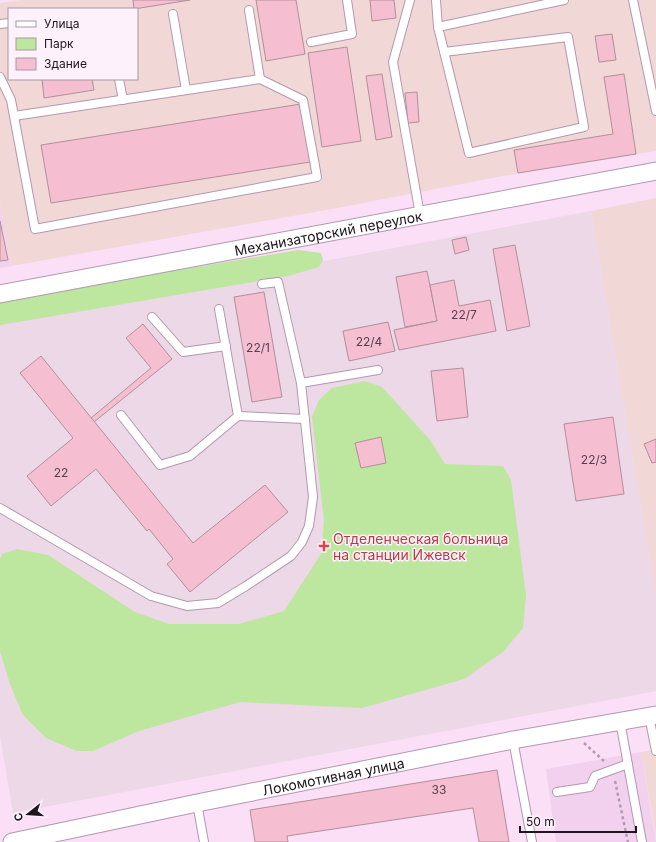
<svg xmlns="http://www.w3.org/2000/svg" width="656" height="842" viewBox="0 0 656 842" font-family="Inter,sans-serif">
	<style>
		.built { fill: #f2d1ef }
		.industrial { fill: #f2d7d7; fill-rule: evenodd }
		.medical { fill: #ecd8e7 }
		.green { fill: #bde69e }
		.building { fill: #f6bfd1; stroke: #b18f9a }
		.lines { fill: none; stroke-linecap: round; stroke-linejoin: round }
		.lane-casing { stroke: #b298af; stroke-width: 10 }
		.street-casing { stroke: #b298af; stroke-width: 19 }
		.path { stroke: #b09bae; stroke-width: 2.5; stroke-dasharray: 3 3; stroke-linecap: butt }
		.lane { stroke: #fff; stroke-width: 8 }
		.street { stroke: #fff; stroke-width: 17 }
		.health-dot { fill: #e0444e; stroke: #fdf2fc; stroke-width: 1.5 }
		.labels { text-anchor: middle; dominant-baseline: central; stroke-width: 3; stroke-linejoin: round; paint-order: stroke }
		.number-label { font-size: 12px; fill: #55404b }
		.street-label { font-size: 14px; fill: #1f151e; stroke: #fdf2fc }
		.health-label { font-size: 14px; fill: #be3a42; stroke: #fdf2fc; text-anchor: start }
	</style>
	<rect width="100%" height="100%" fill="#fadff7"/>
	<g class="built">
		<polygon points="0,203 11,266 0,268"/>
		<polygon points="641,752 656,842 556,842 546,769"/>
	</g>
	<g class="industrial">
		<path d="M22,0H656V151L508,175L332,209L11,266L0,203V3ZM9,9H137V79H9Z"/>
		<polygon points="656,198 656,596 591,211"/>
		<polygon points="656,750 656,837 641,752"/>
	</g>
	<polygon class="medical" points="591,211 656,596 656,691 13,813 0,736 0,322"/>
	<g class="green">
		<polygon points="298,250 321,253 323,260 319,267 288,276 0,325 0,300"/>
		<polygon points="365,381 382,387 430,440 445,464 503,466 511,480 526,595 523,628 503,652 464,679 362,708 240,702 139,731 93,751 77,751 46,738 23,715 10,684 0,651 0,559 2,554 17,549 48,555 135,612 169,624 239,624 284,611 321,554 324,521 312,417 319,400 332,388"/>
	</g>
	<g class="building">
		<polygon points="133,0 190,0 134,9"/>
		<polygon points="256,0 296,0 305,54 266,61"/>
		<polygon points="370,0 394,0 396,18 372,21"/>
		<polygon points="612,34 616,60 599,62 595,36"/>
		<polygon points="347,47 361,141 322,147 308,53"/>
		<polygon points="382,74 392,137 376,140 366,76"/>
		<polygon points="624,74 636,154 518,173 514,150 613,134 604,77"/>
		<polygon points="42,79 92,79 94,90 44,98"/>
		<polygon points="417,92 419,122 408,123 405,93"/>
		<polygon points="301,104 310,162 51,203 41,145"/>
		<polygon points="0,221 8,260 0,261"/>
		<polygon points="466,237 469,250 455,254 452,240"/>
		<polygon points="515,245 530,326 507,331 493,249"/>
		<polygon points="427,271 437,321 405,327 396,277"/>
		<polygon points="454,280 459,306 490,300 496,331 399,350 394,330 437,321 430,285"/>
		<polygon points="264,292 282,397 252,402 234,297"/>
		<polygon points="388,322 395,351 349,361 343,331"/>
		<polygon points="143,324 172,359 94,422 91,418 151,368 126,338"/>
		<polygon points="41,356 193,543 265,485 288,512 190,592 167,564 173,559 149,529 147,531 96,469 51,506 27,476 73,438 20,373"/>
		<polygon points="463,368 468,417 437,421 431,371"/>
		<polygon points="613,417 624,494 576,501 564,424"/>
		<polygon points="381,437 386,463 361,468 355,443"/>
		<polygon points="656,439 656,462 652,463 644,444"/>
		<polygon points="497,770 509,842 479,842 473,808 287,836 288,842 255,842 250,810"/>
	</g>
	<g class="lines">
		<g class="lane-casing">
			<g id="lane">
				<polyline points="410,0 393,62 420,215"/>
				<polyline points="436,0 438,27 469,153 584,127 568,37 444,52"/>
				<polyline points="633,0 656,111"/>
				<polyline points="249,10 260,79"/>
				<polyline points="173,14 186,90"/>
				<polyline points="0,24 9,23"/>
				<polyline points="438,27 564,0"/>
				<polyline points="311,42 352,34 347,0"/>
				<polyline points="0,77 11,100 35,229 317,177 303,100 260,79 14,116"/>
				<polyline points="119,79 123,100"/>
				<polyline points="262,284 278,282 301,383"/>
				<polyline points="219,309 238,416 305,419"/>
				<polyline points="152,317 183,352 226,346"/>
				<polyline points="121,415 160,465 190,456 238,416"/>
				<polyline points="0,508 151,596 187,606 218,603 246,586 291,556 302,542 309,526 313,497 301,383 378,370"/>
				<polyline points="649,716 656,751"/>
				<polyline points="620,721 642,842"/>
				<polyline points="513,740 532,842"/>
				<polyline points="557,792 590,787 595,776 628,764"/>
				<polyline points="197,803 204,842"/>
			</g>
		</g>
		<g class="street-casing">
			<g id="street">
				<path id="s1" d="M0,294L656,171"/>
				<path id="s2" d="M12,842L197,803L513,740L656,715"/>
			</g>
		</g>
		<g class="path">
			<polyline points="584,743 604,761"/>
			<polyline points="615,781 628,842"/>
		</g>
		<use href="#lane" class="lane"/>
		<use href="#street" class="street"/>
	</g>
	<path class="health-dot" d="M322 540h4v4h4v4h-4v4h-4v-4h-4v-4h4z"/>
	<g class="labels">
		<g class="number-label">
			<text x="464" y="314">22/7</text>
			<text x="369" y="341">22/4</text>
			<text x="258" y="347">22/1</text>
			<text x="594" y="459">22/3</text>
			<text x="61" y="472">22</text>
			<text x="439" y="789">33</text>
		</g>
		<g class="street-label">
			<text stroke="none"><textPath href="#s1" startOffset="334">Механизаторский переулок</textPath></text>
			<text stroke="none"><textPath href="#s2" startOffset="328">Локомотивная улица</textPath></text>
		</g>
		<g class="health-label">
			<text x="333" y="538">Отделенческая больница<tspan x="333" dy="16">на станции Ижевск</tspan></text>
		</g>
	</g>
	<rect x="8" y="8" width="130" height="72" fill="#fdf2fc" stroke="#a49aa3"/>
	<rect x="16" y="21" width="20" height="6" fill="#ffffff" stroke="#a49aa3"/>
	<text x="44" y="28" font-size="12" fill="#1f151e">Улица</text>
	<rect x="16" y="38" width="20" height="12" fill="#bde69e" stroke="#a49aa3"/>
	<text x="44" y="48" font-size="12" fill="#1f151e">Парк</text>
	<rect x="16" y="58" width="20" height="12" fill="#f6bfd1" stroke="#a49aa3"/>
	<text x="44" y="68" font-size="12" fill="#1f151e">Здание</text>
	<g transform="translate(28 814) rotate(253)" stroke="#fdf2fc" stroke-width="3" paint-order="stroke">
	<path d="M0-3L7 15L0 10L-7 15Z" fill="#1f151e"/>
	<text y="-6" font-size="11" font-weight="bold" text-anchor="middle" fill="#1f151e">С</text>
	</g>
	<path d="M520 826v6h116v-6" fill="none" stroke="#1f151e" stroke-width="2"/>
	<text x="526" y="826" font-size="12" fill="#1f151e" stroke="#fdf2fc" stroke-width="3" paint-order="stroke">50 m</text>
</svg>
